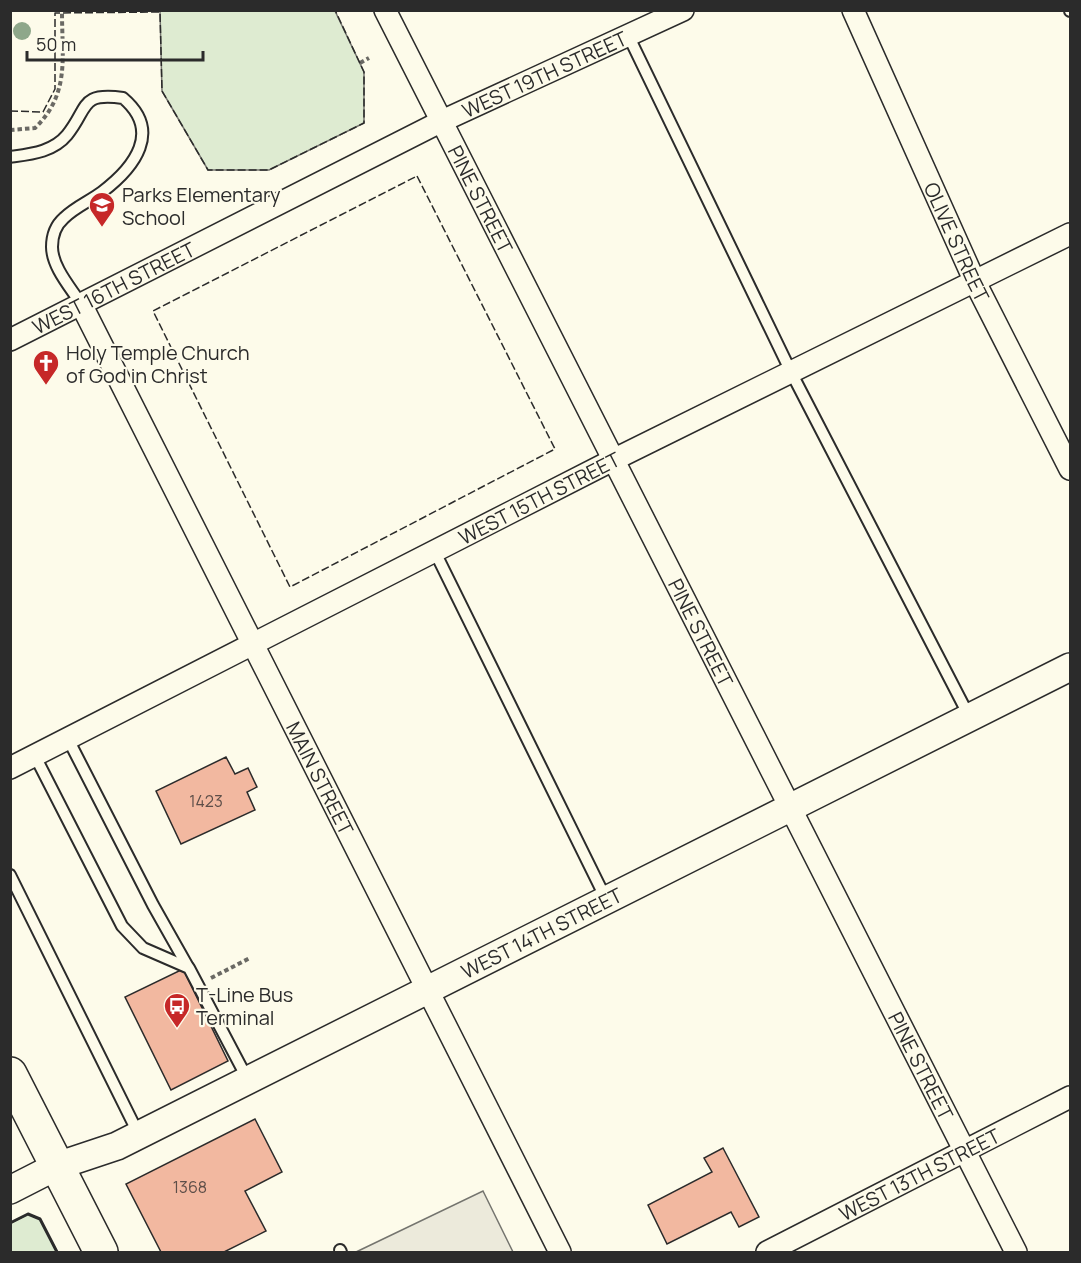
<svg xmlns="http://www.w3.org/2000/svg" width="1081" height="1263" viewBox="0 0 1081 1263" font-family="Manrope,sans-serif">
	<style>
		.green { fill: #deebd1; stroke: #74746e; stroke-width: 1.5 }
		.parking { fill: #eceadb; stroke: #74746e; stroke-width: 1.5 }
		.building { fill: #f2b8a0; stroke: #2b2b2b; stroke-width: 1.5 }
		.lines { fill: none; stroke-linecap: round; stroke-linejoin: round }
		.service-casing { stroke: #2b2b2b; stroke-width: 14 }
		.minor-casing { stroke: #2b2b2b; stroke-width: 24 }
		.tertiary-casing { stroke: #2b2b2b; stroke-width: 30 }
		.primary-casing { stroke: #2b2b2b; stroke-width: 36 }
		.path { stroke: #6a6964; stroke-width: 4; stroke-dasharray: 4.5 3; stroke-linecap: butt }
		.service { stroke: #fdfbea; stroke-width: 10 }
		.minor { stroke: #fdfbea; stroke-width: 21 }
		.tertiary { stroke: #fdfbea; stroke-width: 27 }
		.primary { stroke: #fdfbea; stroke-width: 33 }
		.fence { stroke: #2b2b2b; stroke-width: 1.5; stroke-dasharray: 8 3; stroke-linecap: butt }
		.wall { stroke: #2b2b2b; stroke-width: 3 }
		.tree { fill: #8ea78a }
		.labels { text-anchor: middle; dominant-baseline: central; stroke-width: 4.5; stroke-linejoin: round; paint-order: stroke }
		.number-label { font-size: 16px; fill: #5d4e48 }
		.street-label { font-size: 20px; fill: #2b2b2b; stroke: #fdfbea }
		.poi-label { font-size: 20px; fill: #2b2b2b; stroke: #fdfbea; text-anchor: start }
	</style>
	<rect width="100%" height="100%" fill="#fdfbea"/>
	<g class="green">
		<polygon points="160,11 335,11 364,72 364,123 269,170 208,170 162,91"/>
		<polygon points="28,1214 40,1219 57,1252 11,1252 11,1223"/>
	</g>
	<polygon class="parking" points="483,1191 513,1252 356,1252"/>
	<g class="building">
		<polygon points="226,757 235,774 248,768 257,787 247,792 255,810 181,844 156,791"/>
		<polygon points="183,969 228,1061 171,1090 125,997"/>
		<polygon points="255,1119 282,1172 245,1191 266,1231 224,1252 161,1252 126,1184"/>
		<polygon points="723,1148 759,1217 739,1227 731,1212 667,1244 648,1205 712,1172 704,1158"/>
	</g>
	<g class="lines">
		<g class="service-casing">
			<g id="service">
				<polyline points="1070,10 1070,11"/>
				<polyline points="628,35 791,372 969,716"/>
				<path d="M10,157C31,154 53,152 67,135C89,108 79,92 123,98C162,131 135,167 102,192C90,201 75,207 64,218C56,225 52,236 52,247C52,267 71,288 81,304"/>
				<polyline points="435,552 607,901"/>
				<polyline points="68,739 153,905 188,967"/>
				<polyline points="35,756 122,926 143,948 189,968 248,1080"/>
				<polyline points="10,875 139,1135"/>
				<polyline points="340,1250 341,1252"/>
			</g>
		</g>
		<g class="minor-casing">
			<g id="minor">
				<path id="s1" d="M385,10L1016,1252"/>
				<path id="s2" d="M853,10L975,282L1070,469"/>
				<path id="s3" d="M81,304L560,1252"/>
				<path id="s4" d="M10,340L440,122L683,10"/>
				<path id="s5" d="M10,768L613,460L1070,234"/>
				<path id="s6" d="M767,1252L1070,1097"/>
			</g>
		</g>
		<g class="tertiary-casing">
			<g id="tertiary">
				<path id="s7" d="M10,1190L57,1166L117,1146L1070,667"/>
			</g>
		</g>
		<g class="primary-casing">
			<polyline id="primary" points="10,1074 101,1252"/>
		</g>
		<g class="path">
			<polyline points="360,63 369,58"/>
			<path d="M10,130L35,128C70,94 62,58 62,13"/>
			<polyline points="211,978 250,958"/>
		</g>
		<use href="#service" class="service"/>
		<use href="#minor" class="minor"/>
		<use href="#tertiary" class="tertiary"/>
		<use href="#primary" class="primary"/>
		<g class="fence">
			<polyline points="10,111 43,112 55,89 55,13 160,12 162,91 208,170 269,170 364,123 364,72 335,10"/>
			<polygon points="417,176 555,449 290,587 153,311"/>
		</g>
		<polyline class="wall" points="10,1223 28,1214 40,1219 57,1252"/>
	</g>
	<circle class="tree" cx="22" cy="31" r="9"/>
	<defs>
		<g id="school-pin" transform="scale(1.35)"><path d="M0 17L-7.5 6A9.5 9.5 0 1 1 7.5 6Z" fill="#c62828" stroke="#fdfbea"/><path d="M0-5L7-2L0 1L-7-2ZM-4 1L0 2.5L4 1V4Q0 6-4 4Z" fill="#fff"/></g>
		<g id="church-pin" transform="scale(1.35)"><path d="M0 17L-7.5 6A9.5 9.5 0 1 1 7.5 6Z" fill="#c62828" stroke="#fdfbea"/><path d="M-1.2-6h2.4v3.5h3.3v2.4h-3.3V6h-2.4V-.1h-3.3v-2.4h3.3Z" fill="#fff"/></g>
		<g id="bus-pin" transform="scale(1.35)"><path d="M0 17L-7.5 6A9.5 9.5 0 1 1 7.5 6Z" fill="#c62828" stroke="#fdfbea"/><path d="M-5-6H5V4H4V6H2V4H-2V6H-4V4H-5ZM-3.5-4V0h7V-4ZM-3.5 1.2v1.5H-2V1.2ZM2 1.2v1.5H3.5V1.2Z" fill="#fff"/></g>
	</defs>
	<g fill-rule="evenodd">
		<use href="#school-pin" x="102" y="205"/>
		<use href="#church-pin" x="46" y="363"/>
		<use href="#bus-pin" x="177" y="1006"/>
	</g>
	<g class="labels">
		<g class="number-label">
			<text x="206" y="801">1423</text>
			<text x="190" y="1187">1368</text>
		</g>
		<g class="street-label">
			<text stroke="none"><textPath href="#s4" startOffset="597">WEST 19TH STREET</textPath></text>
			<text stroke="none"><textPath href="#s1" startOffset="212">PINE STREET</textPath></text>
			<text stroke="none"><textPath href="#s2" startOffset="254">OLIVE STREET</textPath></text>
			<text stroke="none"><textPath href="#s4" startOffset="116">WEST 16TH STREET</textPath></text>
			<text stroke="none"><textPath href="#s5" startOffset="594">WEST 15TH STREET</textPath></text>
			<text stroke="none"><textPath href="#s1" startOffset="698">PINE STREET</textPath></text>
			<text stroke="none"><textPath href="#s3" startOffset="531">MAIN STREET</textPath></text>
			<text stroke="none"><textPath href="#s7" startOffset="591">WEST 14TH STREET</textPath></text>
			<text stroke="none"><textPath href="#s1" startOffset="1184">PINE STREET</textPath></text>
			<text stroke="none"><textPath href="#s6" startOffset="171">WEST 13TH STREET</textPath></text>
		</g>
		<g class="poi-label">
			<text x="122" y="194">Parks Elementary<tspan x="122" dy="23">School</tspan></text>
			<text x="66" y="352">Holy Temple Church<tspan x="66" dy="23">of God in Christ</tspan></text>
			<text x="196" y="994">T-Line Bus<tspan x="196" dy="23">Terminal</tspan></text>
		</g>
	</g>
	<rect width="1081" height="1263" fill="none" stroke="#2b2b2b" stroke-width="24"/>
	<path d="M27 51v9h176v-9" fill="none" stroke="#2b2b2b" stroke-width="3"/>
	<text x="36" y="51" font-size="18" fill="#2b2b2b" stroke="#fdfbea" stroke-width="4.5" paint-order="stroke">50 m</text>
</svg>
